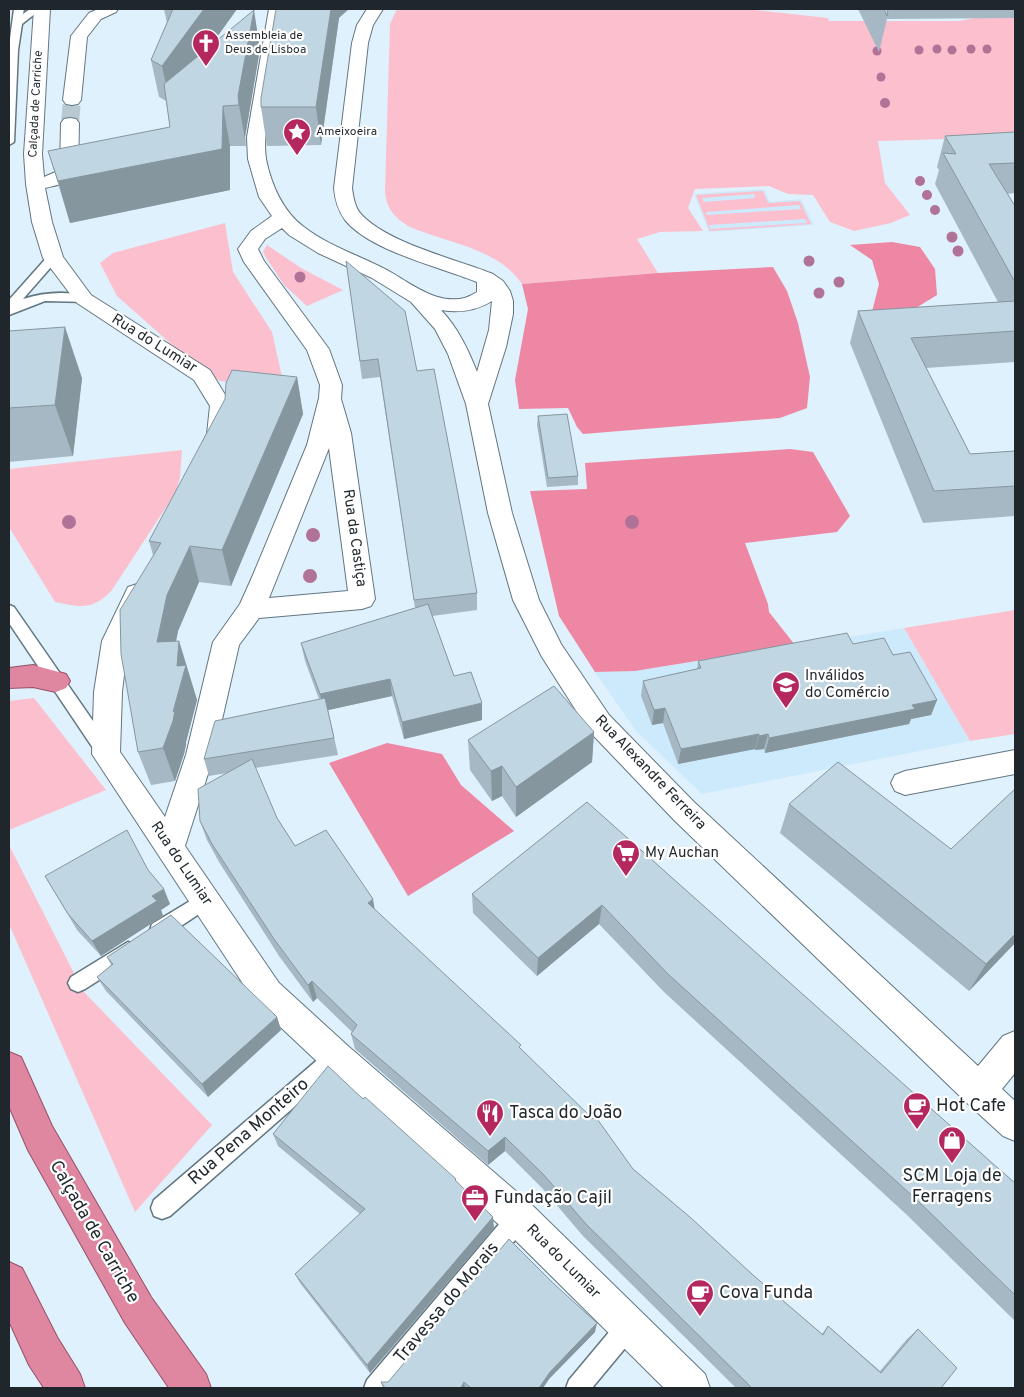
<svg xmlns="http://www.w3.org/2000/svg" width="1024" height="1397" viewBox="0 0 1024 1397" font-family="Overpass,sans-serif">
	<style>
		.built { fill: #cdeafc }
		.green { fill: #fcbfce; fill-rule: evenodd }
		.forest { fill: #ee87a4 }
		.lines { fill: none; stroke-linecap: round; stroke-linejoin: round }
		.minor-tunnel { stroke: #b9c9d2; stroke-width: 18; stroke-dasharray: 18 9; stroke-linecap: butt }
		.service-casing { stroke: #627682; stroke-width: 3 }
		.minor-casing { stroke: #627682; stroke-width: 2 }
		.trunk-casing { stroke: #975168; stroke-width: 2 }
		.service { fill: #fff; fill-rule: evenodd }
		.minor { fill: #fff; fill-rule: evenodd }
		.trunk { fill: #df86a0; fill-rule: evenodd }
		.tree { fill: #b07296 }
		.wall { fill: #a5b8c3 }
		.shaded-wall { fill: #86969f }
		.building { fill: #c0d6e3; stroke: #86969f }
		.labels { text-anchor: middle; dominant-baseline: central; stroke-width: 4.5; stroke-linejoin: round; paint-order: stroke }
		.far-poi-label { font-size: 12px; fill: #1f272c; stroke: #fff; text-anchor: start }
		.far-street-label { font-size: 12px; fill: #1f272c; stroke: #fff }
		.street-label { font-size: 15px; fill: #1f272c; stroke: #fff }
		.poi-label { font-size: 15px; fill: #1f272c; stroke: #fff; text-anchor: start }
		.near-poi-label { font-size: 18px; fill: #1f272c; stroke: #fff; text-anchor: start }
		.near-street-label { font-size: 18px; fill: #1f272c; stroke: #fff }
	</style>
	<rect width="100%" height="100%" fill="#dff1fc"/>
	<g class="built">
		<polygon points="764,189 770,202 801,199 814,225 709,232 694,194"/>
		<polygon points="904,628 970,741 702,794 636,731 595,672 635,671"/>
	</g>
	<g class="green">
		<path d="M397,9H747L828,18L829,21H959L975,18H1015V137L878,141L885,183L910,215L891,223L854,231L830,222L813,195L788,194L769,186L695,189L688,208L703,231L660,232L637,239L658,273L522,284C497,247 445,243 408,226C394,217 386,208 385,191L390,24Z"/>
		<path d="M763,191L768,203L800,201L811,224L710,231L696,195ZM754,194L755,198L704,202L702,198ZM799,205L801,209L707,215L706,212ZM805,219L807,223L710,229L709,225Z"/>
		<polygon points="225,223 233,272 272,332 284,386 262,387 220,381 179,351 117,296 100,263 113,253"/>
		<polygon points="267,245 301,268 343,290 307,306 284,285 265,256 263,252"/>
		<path d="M182,450L180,477L176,492L112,590C92,611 81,607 55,602L9,527V469Z"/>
		<polygon points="1015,610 1015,734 970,741 904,628"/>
		<polygon points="34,698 106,790 9,830 9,701"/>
		<polygon points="9,845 83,991 212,1125 135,1212 9,924"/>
	</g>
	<g class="forest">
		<polygon points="892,242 920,247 935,269 937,295 906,314 871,316 879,284 872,260 850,245"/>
		<polygon points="773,267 787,291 798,323 810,377 807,408 780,418 583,434 577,427 568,408 519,409 515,380 528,309 522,284 658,273"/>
		<polygon points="790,449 813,452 850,516 837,532 745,543 768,604 769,612 795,645 635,671 595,672 559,616 530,491 587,489 585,463"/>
		<polygon points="387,743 442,754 461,785 514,831 408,896 329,763"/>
	</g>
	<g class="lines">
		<polyline class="minor-tunnel" points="70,123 72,100"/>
		<g class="service-casing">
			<g id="service">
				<polygon points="14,9 24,9 23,14 30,9 41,9 22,24 18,50 14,142 9,145 9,46"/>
				<path d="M53,254L59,258L23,299C44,292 67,291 88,296L90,299L88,302L45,301L9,315V300L49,255Z"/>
				<polygon points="9,605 14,607 111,747 113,752 111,757 105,759 99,757 9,623"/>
				<polygon points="205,892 211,894 214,900 211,906 166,936 159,938 152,936 150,930 152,924"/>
				<polygon points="128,942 135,945 137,951 135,957 85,989 78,992 71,989 68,983 71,977"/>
				<polygon points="336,1047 343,1050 346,1057 343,1064 170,1216 162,1219 154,1216 151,1208 154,1200 329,1050"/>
				<polygon points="519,1207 527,1210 530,1218 527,1226 390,1388 364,1388 367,1380 511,1210"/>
				<polygon points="628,1316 636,1319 639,1327 636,1335 592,1388 566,1388 569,1380 620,1319"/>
			</g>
		</g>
		<g class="minor-casing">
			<g id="minor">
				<path d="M34,9H50L42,154L44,177L60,170L61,123L64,119L70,118L76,119L79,123L78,173C71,183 57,185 45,188L52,222L63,257L91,295L210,370L232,406L231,434L223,447L215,450L207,447L203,442L207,434L210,406L194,380L77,303L43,258L32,222L26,184L24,154Z"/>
				<polygon points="98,9 118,9 116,12 101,19 87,37 81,100 78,104 72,105 66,104 63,100 71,36 89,13"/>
				<path d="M269,9H285C280,39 276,69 271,99C268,118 263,139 266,159C271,184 283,212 304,227C331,248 365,257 394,274C418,289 449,311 477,292V282C440,267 370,251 345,220C338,210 335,200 334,188L352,43L357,25L367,9H383L373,25L368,43L352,188C353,196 355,207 360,213C386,243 456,259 493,274L503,281L510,291L513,301V314L506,347L488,404L512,513L539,600L561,644L609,715L694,802L978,1066L1003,1036L1015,1031V1073L1002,1089L1015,1101V1141L1003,1136L967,1103L674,820L589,731L542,657L513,600L488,513L466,404L448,354L435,329L411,302L372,278L318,253L289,235L282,228L265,239L258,249L264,261L329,349L342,385L341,399L351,433L375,599L371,606L362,609L259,618L239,645L214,755L185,846L279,983L348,1046L532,1205L705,1374L710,1388H664L506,1231L324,1068L257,1005L92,754L94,692L102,641L128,587L137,584L146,587L150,594L128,641L122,692L120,752L165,817L186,755L213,642L240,604L253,575L307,445L319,398L320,385L307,350L244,262L238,249L251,231L272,216L259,197L248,159L247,137ZM492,301L489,330L477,372C468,349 458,328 441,310C459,313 476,311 492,301ZM329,448L348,591L269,598Z"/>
				<polygon points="1015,750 1015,774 905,795 895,791 891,783 895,775 905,771"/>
			</g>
		</g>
		<g class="trunk-casing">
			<g id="trunk">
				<polygon points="33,665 66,674 70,681 66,688 56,692 33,687 9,688 9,668"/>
				<polygon points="9,1052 21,1057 52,1126 151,1297 206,1374 211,1388 169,1388 125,1323 28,1150 9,1106"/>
				<polygon points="9,1262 22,1268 57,1337 80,1374 85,1388 44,1388 29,1365 9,1321"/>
			</g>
		</g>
		<use href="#service" class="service"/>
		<use href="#minor" class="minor"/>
		<use href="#trunk" class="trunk"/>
	</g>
	<g class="tree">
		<circle cx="937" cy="49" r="4.5"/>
		<circle cx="971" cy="49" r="4.5"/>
		<circle cx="987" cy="49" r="4.5"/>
		<circle cx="919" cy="50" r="4.5"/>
		<circle cx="952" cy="50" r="4.5"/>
		<circle cx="877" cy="51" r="4.5"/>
		<circle cx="881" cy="77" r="4.5"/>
		<circle cx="885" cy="103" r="5"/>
		<circle cx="920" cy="181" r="5"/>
		<circle cx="927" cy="195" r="5"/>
		<circle cx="935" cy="210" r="5"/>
		<circle cx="952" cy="237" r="5.5"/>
		<circle cx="958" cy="251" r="5.5"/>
		<circle cx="809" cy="261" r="5.5"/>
		<circle cx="300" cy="277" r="5.5"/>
		<circle cx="839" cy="282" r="5.5"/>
		<circle cx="819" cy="293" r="5.5"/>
		<circle cx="69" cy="522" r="7"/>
		<circle cx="632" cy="522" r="7"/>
		<circle cx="313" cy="535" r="7"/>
		<circle cx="310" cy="576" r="7"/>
	</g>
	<g class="wall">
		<polygon points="164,9 237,9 211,45 260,49 245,137 246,146 230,146 230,190 70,223 48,151 170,127 166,101 159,97 151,60 167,23"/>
		<polygon points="858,9 1015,9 1015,18 887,19 879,52"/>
		<polygon points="339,18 321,145 267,146 261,107"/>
		<polygon points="1015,132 1015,193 1007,194 1015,206 1015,362 926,368 970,454 1015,451 1015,516 923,523 850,343 858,311 998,302 935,184 939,170 937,167 945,136"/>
		<polygon points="346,261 417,371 477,593 477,610 432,616 454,676 482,720 404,739 392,696 328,710 338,755 255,768 277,818 295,846 374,909 521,1049 633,1169 753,1275 822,1334 828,1326 880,1371 907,1339 918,1329 941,1388 736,1388 583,1236 543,1189 505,1151 488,1165 355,1049 351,1034 352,1032 317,998 313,1002 279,956 219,862 207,840 200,821 227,773 209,776 204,759 319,699 305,661 301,643 415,608 380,377 362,379"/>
		<polygon points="9,331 82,378 73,456 9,462"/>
		<polygon points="297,377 303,414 231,586 199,582 178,631 176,641 179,641 197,700 186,742 186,745 184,754 175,781 151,785 138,752 153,555 149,541"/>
		<polygon points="538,416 578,476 578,485 547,487 537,425"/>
		<polygon points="893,655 937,700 931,715 911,719 909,724 765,753 764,749 755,750 755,749 678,764 663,723 652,725 641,696 643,681 697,669 698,661"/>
		<polygon points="594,732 592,762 516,817 502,796 492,801 470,770 468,740"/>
		<polygon points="1015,789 1015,943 969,991 780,833 789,804 951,849"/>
		<polygon points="587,802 991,1162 1015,1183 1015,1321 907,1215 664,992 599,924 537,976 473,913 472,894"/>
		<polygon points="148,870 170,904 161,910 163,916 101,956 77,930 45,876"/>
		<polygon points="107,957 277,1017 281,1030 208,1097 106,991 97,977 111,965"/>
		<polygon points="363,1099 457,1182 494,1228 370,1373 300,1283 295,1274 360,1214 278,1146 273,1134"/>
		<polygon points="595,1332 549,1379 543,1388 383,1388 381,1382 388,1382"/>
	</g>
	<g class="shaded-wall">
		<polygon points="204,9 237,9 170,103 162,66"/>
		<polygon points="331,9 349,9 339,18 321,145 316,107"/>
		<polygon points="254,10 260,49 245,137 246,146 239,105 238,96"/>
		<polygon points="223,106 230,146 230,190 70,223 58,181"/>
		<polygon points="65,327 82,378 73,456 55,405"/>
		<polygon points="297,377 303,414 231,586 222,550"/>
		<polygon points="190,546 199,582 178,631 169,676 157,642 167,595"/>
		<polygon points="179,641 197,700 186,742 186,745 184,754 175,781 163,748 173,712"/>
		<polygon points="390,679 392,696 324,711 320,694"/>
		<polygon points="937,700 931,715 911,719 909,724 765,753 769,738 912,705"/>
		<polygon points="482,703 482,720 404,739 402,722"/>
		<polygon points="665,708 663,723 652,725 654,710"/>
		<polygon points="594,732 592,762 516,817 516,787"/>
		<polygon points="759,734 755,749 678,764 681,749"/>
		<polygon points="768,734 764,749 755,750 759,736"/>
		<polygon points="502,766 502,796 492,801 491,771"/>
		<polygon points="164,889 170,904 161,910 163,916 101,956 92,941 152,896"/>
		<polygon points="373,899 376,917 368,903"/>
		<polygon points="602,905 599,924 537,976 538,958"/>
		<polygon points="1015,934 1015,943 969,991 986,964"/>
		<polygon points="312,981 317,998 313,1002 308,985"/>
		<polygon points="277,1017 281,1030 208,1097 202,1084"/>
		<polygon points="505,1137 505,1151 488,1165 488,1151"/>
		<polygon points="493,1217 494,1228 370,1373 367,1365"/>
		<polygon points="597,1323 595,1332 549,1379 543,1388 539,1388 550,1372"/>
		<polygon points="464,1382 465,1388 461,1388"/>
	</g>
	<g class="building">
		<polygon points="173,9 204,9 162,66 151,60"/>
		<polygon points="276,9 331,9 316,107 261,107 261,98"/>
		<polygon points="884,9 888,9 887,16"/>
		<polygon points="254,10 238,96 239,105 223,106 222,149 58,181 48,151 170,127 164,84"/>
		<polygon points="1015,132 1015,163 989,164 1015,206 1015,282 943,153 956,154 945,136"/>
		<polygon points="346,261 405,311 417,371 434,369 477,593 414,600 378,359 360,361"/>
		<polygon points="1015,301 1015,331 911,338 970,454 1015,451 1015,486 934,491 858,311"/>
		<polygon points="65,327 55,405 9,408 9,331"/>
		<polygon points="232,370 297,377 222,550 190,546 167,595 157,642 179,641 177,666 186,665 173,712 175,711 173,721 163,748 138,752 121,654 120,610 161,543 149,541 225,399 226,383"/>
		<polygon points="567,414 578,476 548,478 538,416"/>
		<polygon points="428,604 454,676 471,672 482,703 402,722 390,679 320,694 301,643"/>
		<polygon points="847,633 853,644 884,638 893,655 910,652 937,700 912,705 915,709 769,738 768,734 759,736 759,734 681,749 665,708 654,710 643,681 701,668 698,661"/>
		<polygon points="554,686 594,732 516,787 502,766 491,771 468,740"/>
		<polygon points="325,698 334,738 204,759 215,721"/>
		<polygon points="252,759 277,818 295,846 326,830 373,899 368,903 521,1045 519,1047 593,1119 595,1116 633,1169 691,1218 753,1275 823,1335 828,1326 881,1373 918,1329 957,1368 941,1388 752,1388 585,1223 544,1175 505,1137 488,1151 351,1034 357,1025 312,981 308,985 274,939 212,844 200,821 198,789"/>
		<polygon points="838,762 951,849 1015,789 1015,934 986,964 789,804"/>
		<polygon points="587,802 991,1162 1015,1183 1015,1295 918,1201 668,974 602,905 538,958 472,894"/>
		<polygon points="127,830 148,870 164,889 152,896 157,901 92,941 68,914 45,876"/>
		<polygon points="171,915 277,1017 202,1084 97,977 113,964 107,957"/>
		<polygon points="328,1066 363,1099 365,1097 456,1179 455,1180 493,1217 367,1365 295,1274 365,1209 273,1134"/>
		<polygon points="509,1239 554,1284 597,1323 550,1372 539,1388 471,1388 464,1382 461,1388 384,1388 385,1388 381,1382 388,1382"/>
	</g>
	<defs>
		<g id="church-pin" transform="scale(1.4375)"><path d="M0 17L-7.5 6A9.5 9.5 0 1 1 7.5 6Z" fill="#b5285f" stroke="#fff"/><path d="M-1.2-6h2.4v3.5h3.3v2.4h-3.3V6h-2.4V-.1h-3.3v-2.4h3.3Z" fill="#fff"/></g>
		<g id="sight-pin" transform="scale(1.4375)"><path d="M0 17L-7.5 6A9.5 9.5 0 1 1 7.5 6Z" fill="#b5285f" stroke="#fff"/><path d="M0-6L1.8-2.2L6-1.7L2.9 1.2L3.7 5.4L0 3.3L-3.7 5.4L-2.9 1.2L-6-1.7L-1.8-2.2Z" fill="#fff"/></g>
		<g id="school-pin" transform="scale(1.4375)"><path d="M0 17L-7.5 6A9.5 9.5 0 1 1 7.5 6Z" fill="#b5285f" stroke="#fff"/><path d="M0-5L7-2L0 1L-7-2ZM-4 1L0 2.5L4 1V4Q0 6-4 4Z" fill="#fff"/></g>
		<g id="supermarket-pin" transform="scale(1.4375)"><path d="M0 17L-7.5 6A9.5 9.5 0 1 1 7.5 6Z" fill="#b5285f" stroke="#fff"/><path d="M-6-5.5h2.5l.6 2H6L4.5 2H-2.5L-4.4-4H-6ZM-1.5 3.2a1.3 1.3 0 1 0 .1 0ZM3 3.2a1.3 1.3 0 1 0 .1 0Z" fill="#fff"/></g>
		<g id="cafe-pin" transform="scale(1.4375)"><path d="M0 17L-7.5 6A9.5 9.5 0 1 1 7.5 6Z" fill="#b5285f" stroke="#fff"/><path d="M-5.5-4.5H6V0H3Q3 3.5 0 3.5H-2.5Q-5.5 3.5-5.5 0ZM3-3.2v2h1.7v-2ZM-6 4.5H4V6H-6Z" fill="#fff"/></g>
		<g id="restaurant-pin" transform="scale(1.4375)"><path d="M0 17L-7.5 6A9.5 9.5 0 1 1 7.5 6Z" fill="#b5285f" stroke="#fff"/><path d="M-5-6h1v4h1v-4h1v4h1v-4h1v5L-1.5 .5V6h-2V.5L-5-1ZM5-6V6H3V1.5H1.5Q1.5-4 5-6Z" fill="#fff"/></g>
		<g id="shop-pin" transform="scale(1.4375)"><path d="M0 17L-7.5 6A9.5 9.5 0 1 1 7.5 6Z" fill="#b5285f" stroke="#fff"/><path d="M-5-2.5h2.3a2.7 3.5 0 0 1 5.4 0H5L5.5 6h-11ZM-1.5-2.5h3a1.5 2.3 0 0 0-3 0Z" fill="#fff"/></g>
		<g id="office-pin" transform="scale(1.4375)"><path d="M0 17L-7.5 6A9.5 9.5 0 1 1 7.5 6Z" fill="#b5285f" stroke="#fff"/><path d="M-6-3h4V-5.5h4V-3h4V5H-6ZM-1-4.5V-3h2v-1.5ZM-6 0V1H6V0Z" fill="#fff"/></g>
	</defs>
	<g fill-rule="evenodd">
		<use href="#church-pin" x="206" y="43"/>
		<use href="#sight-pin" x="297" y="132"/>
		<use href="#school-pin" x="786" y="685"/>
		<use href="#supermarket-pin" x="626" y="853"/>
		<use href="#cafe-pin" x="917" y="1106"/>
		<use href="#restaurant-pin" x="490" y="1113"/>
		<use href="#shop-pin" x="952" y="1140"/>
		<use href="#office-pin" x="475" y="1198"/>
		<use href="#cafe-pin" x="700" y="1293"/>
	</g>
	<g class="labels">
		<g class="far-poi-label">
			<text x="225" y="36">Assembleia de<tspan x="225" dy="14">Deus de Lisboa</tspan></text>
			<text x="316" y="132">Ameixoeira</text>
		</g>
		<g class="far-street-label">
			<text transform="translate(36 104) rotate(-87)">Calçada de Carriche</text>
		</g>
		<g class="street-label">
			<text transform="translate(154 344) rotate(32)">Rua do Lumiar</text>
			<text transform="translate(354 538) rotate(82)">Rua da Castiça</text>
			<text transform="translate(650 773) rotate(46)">Rua Alexandre Ferreira</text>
			<text transform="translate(181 864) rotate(56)">Rua do Lumiar</text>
			<text transform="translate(563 1262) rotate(45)">Rua do Lumiar</text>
		</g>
		<g class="poi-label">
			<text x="805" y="676">Inválidos<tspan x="805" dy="17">do Comércio</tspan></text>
			<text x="645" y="853">My Auchan</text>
		</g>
		<g class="near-poi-label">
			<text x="936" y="1106">Hot Cafe</text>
			<text x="509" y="1113">Tasca do João</text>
			<text x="952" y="1176" text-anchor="middle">SCM Loja de<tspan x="952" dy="21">Ferragens</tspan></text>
			<text x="494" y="1198">Fundação Cajil</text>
			<text x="719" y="1293">Cova Funda</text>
		</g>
		<g class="near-street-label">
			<text transform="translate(249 1132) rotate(-41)">Rua Pena Monteiro</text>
			<text transform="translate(94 1232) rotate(60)">Calçada de Carriche</text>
			<text transform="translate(447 1303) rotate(-50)">Travessa do Morais</text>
		</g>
	</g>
	<rect width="1024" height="1397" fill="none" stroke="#1f272c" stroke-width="20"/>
</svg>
